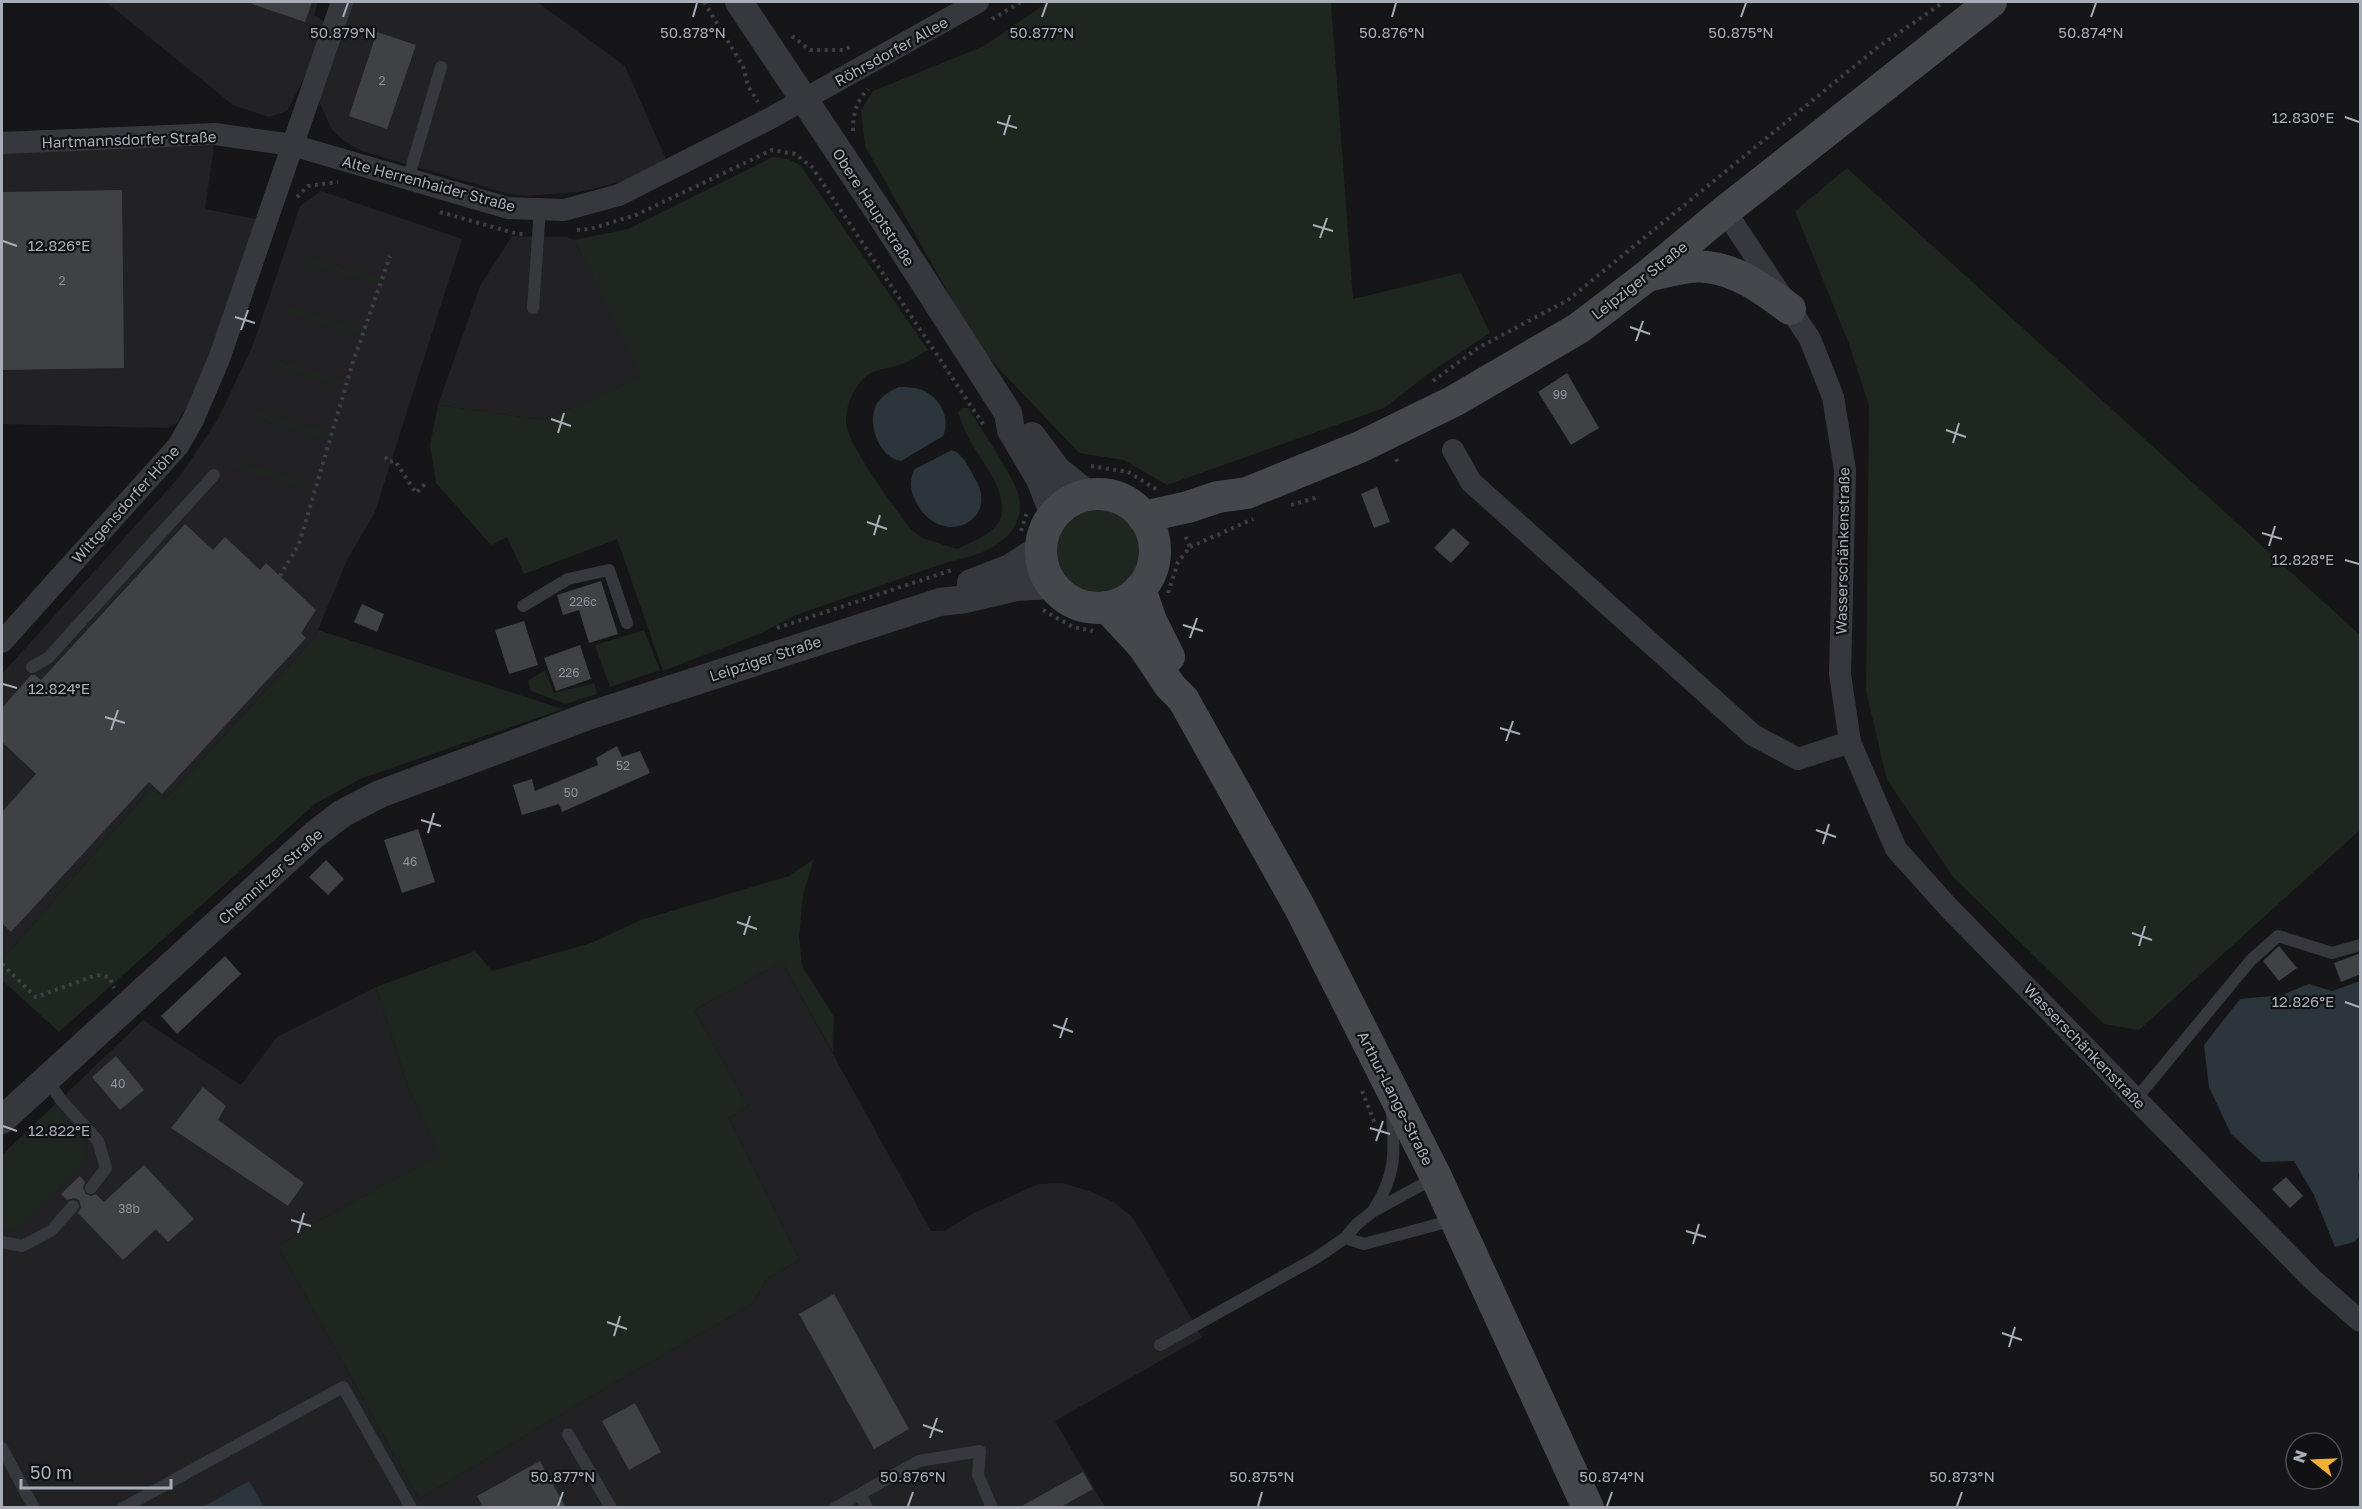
<svg xmlns="http://www.w3.org/2000/svg" width="2362" height="1509" viewBox="0 0 2362 1509" font-family="'Golos Text',sans-serif">
	<style>
		.built { fill: #222225 }
		.green { fill: #1e261f }
		.water { fill: #2c353c }
		.building { fill: #404145 }
		.lines { fill: none; stroke-linecap: round; stroke-linejoin: round }
		.path { stroke: #3d3f44; stroke-width: 4; stroke-dasharray: 3 4.5; stroke-linecap: butt }
		.service { stroke: #37383d; stroke-width: 12 }
		.minor { stroke: #37383d; stroke-width: 22 }
		.tertiary { stroke: #37383d; stroke-width: 28 }
		.secondary { stroke: #45474d; stroke-width: 32 }
		.ticks { fill: none; stroke: #a8adb8; stroke-width: 2 }
		.labels { text-anchor: middle; dominant-baseline: central; stroke-width: 4.5; stroke-linejoin: round; paint-order: stroke }
		.number-label { font-size: 12px; fill: #8e929b }
		.street-label { font-size: 15px; fill: #a8adb8; stroke: #111113 }
		.ticks-label { font-size: 15px; text-anchor: middle; fill: #a8adb8; stroke: #111113; stroke-width: 4.5; stroke-linejoin: round; paint-order: stroke }
	</style>
	<rect width="100%" height="100%" fill="#161618"/>
	<g class="built">
		<polygon points="106,2 318,2 314,15 325,22 304,79 287,111 269,117 233,105"/>
		<polygon points="348,2 537,2 625,66 667,161 624,181 580,192 525,196 509,194 362,151 344,141 332,130 318,99"/>
		<polygon points="214,146 205,209 256,219 198,387 178,422 168,428 2,424 2,150"/>
		<polygon points="321,191 462,239 375,512 347,560 315,637 166,799 152,787 2,960 2,674 180,476 218,419 253,345 300,206"/>
		<polygon points="512,236 567,237 574,240 643,376 544,420 438,405 480,286"/>
		<polygon points="782,962 931,1231 944,1231 974,1213 1038,1184 1063,1183 1089,1191 1114,1202 1132,1217 1143,1234 1202,1337 1055,1421 1105,1507 2,1508 2,1155 143,1020 241,1085 277,1037 376,987 409,1089 441,1155 320,1220 278,1246 419,1499 636,1370 751,1305 768,1278 800,1260 729,1118 748,1106 694,1010"/>
	</g>
	<g class="green">
		<polygon points="1048,2 1331,2 1353,299 1461,273 1490,333 1428,374 1384,408 1167,485 1124,460 1079,453 987,356 974,338 865,146 861,110 873,91 984,46"/>
		<path d="M773,157L788,159L800,165L928,350C921,354 912,360 904,363C891,369 878,367 865,377C854,387 845,407 846,422C847,445 895,507 910,529L922,538L957,549C969,543 985,537 994,528C1019,504 981,461 969,439C965,431 961,421 958,413L961,408H968C981,429 1014,476 1019,497C1027,537 983,556 951,561L796,615L759,634L663,671L617,539L524,574L507,537L491,545L436,483L430,445L438,405L544,420L642,376L574,240L628,229Z"/>
		<polygon points="1847,168 2360,635 2360,830 2139,1030 2104,1024 1954,878 1887,780 1866,691 1869,406 1849,344 1795,211"/>
		<polygon points="306,257 379,279 377,284 305,261"/>
		<polygon points="288,307 361,330 360,334 287,312"/>
		<polygon points="274,360 347,382 345,386 272,364"/>
		<polygon points="257,412 330,434 328,439 255,416"/>
		<polygon points="233,461 307,483 305,488 232,466"/>
		<circle cx="1098" cy="551" r="42"/>
		<polygon points="318,630 563,709 360,779 315,804 59,1032 2,980 2,960 152,787 166,799 315,637"/>
		<polygon points="644,630 660,670 610,687 595,645"/>
		<polygon points="545,670 554,693 594,683 597,694 566,704 531,691 528,681"/>
		<polygon points="814,859 803,895 799,937 802,966 834,1017 833,1053 782,962 694,1010 748,1106 729,1118 800,1260 768,1278 751,1305 636,1370 419,1499 278,1246 320,1220 440,1155 409,1089 376,987 475,951 492,971 591,943 641,920 789,876"/>
		<polygon points="54,1106 80,1136 86,1156 82,1165 44,1200 18,1229 2,1228 2,1157"/>
	</g>
	<g class="water">
		<path d="M899,387C907,387 914,387 922,390C940,397 951,419 943,436L901,461C879,458 867,424 876,405C881,396 890,391 899,387Z"/>
		<path d="M952,450C965,455 970,471 977,482C998,524 938,549 915,500C910,490 909,479 915,469Z"/>
		<polygon points="2360,981 2360,1172 2358,1174 2360,1192 2360,1236 2354,1242 2335,1247 2314,1195 2294,1161 2262,1162 2231,1134 2209,1087 2204,1045 2240,999 2282,995 2309,984 2332,991"/>
		<polygon points="249,1481 264,1507 203,1507"/>
	</g>
	<g class="building">
		<polygon points="253,2 312,2 305,22 252,4"/>
		<polygon points="377,32 416,45 387,129 349,116"/>
		<polygon points="122,190 124,368 2,370 2,192"/>
		<polygon points="1567,373 1599,428 1571,445 1538,392"/>
		<polygon points="1377,487 1390,522 1374,528 1361,494"/>
		<polygon points="185,524 213,550 225,537 260,570 266,563 316,610 301,633 306,638 162,794 149,782 11,932 2,923 2,812 36,774 2,742 2,708 31,675 35,675 41,680"/>
		<polygon points="1453,528 1470,543 1451,563 1434,548"/>
		<polygon points="601,581 618,634 589,643 579,610 563,615 557,595"/>
		<polygon points="362,604 384,614 377,632 354,622"/>
		<polygon points="524,621 538,665 509,674 495,630"/>
		<polygon points="580,645 591,679 556,691 544,658"/>
		<polygon points="617,746 622,757 640,751 650,773 562,812 559,804 522,815 513,785 532,779 535,791 598,765 596,758"/>
		<polygon points="418,829 435,882 402,893 384,840"/>
		<polygon points="326,860 344,879 328,895 309,877"/>
		<polygon points="2279,946 2297,968 2279,981 2263,961"/>
		<polygon points="2361,953 2361,974 2341,982 2334,963"/>
		<polygon points="225,956 241,974 177,1034 161,1016"/>
		<polygon points="116,1056 144,1090 120,1110 92,1077"/>
		<polygon points="203,1087 226,1106 218,1120 304,1183 288,1206 171,1128"/>
		<polygon points="144,1165 194,1219 168,1242 156,1229 123,1260 78,1213 81,1207 79,1200 74,1198 67,1200 61,1194 80,1176 85,1182 83,1188 86,1194 91,1196 96,1194 104,1202"/>
		<polygon points="2286,1177 2303,1196 2290,1208 2272,1189"/>
		<polygon points="834,1294 909,1429 874,1449 799,1314"/>
		<polygon points="635,1403 661,1452 629,1470 602,1421"/>
		<polygon points="540,1461 566,1508 483,1508 477,1496"/>
		<polygon points="1083,1472 1093,1489 1059,1508 1018,1508"/>
	</g>
	<g class="lines">
		<g class="path">
			<polyline points="704,2 743,66 748,86 758,102"/>
			<polyline points="992,19 1021,2"/>
			<polyline points="792,36 810,50 844,50 850,47"/>
			<path d="M853,131C853,113 856,102 868,89"/>
			<polyline points="297,197 308,186 338,182"/>
			<polyline points="440,212 518,234 525,234"/>
			<polyline points="577,230 590,229 636,215 772,150 795,154 812,167 985,427"/>
			<polyline points="1433,381 1478,348 1568,300 1878,47 1944,2"/>
			<polyline points="385,457 389,462 395,461 416,493 425,484"/>
			<polyline points="1396,459 1399,464"/>
			<polyline points="1091,466 1128,472 1156,489"/>
			<polyline points="1291,505 1318,497"/>
			<polyline points="1021,531 1027,512"/>
			<polyline points="1190,547 1253,519"/>
			<polyline points="280,576 299,544 353,362 390,256"/>
			<polyline points="1168,593 1178,562 1190,547 1184,533"/>
			<polyline points="1043,610 1073,627 1093,631"/>
			<polyline points="777,628 952,570"/>
			<polyline points="2,964 36,997 97,975 109,977 114,988"/>
			<polyline points="1362,1091 1376,1126"/>
		</g>
		<g class="service">
			<polyline points="408,179 441,67"/>
			<polyline points="533,308 540,209"/>
			<polyline points="523,606 568,579 609,570 627,623"/>
			<polyline points="32,667 48,658 214,475"/>
			<polyline points="47,1080 61,1100 98,1141 106,1168 91,1188"/>
			<polyline points="2136,1099 2251,960 2278,936 2332,953 2360,945"/>
			<path d="M1373,1211C1396,1175 1395,1155 1392,1113"/>
			<polyline points="1345,1238 1364,1244 1454,1220"/>
			<polyline points="2,1242 22,1246 51,1231 73,1206"/>
			<polyline points="1160,1345 1316,1258 1345,1238 1356,1225 1372,1212 1436,1177"/>
			<polyline points="568,1434 611,1508"/>
			<polyline points="2,1448 34,1508"/>
			<polyline points="860,1494 867,1508"/>
			<polyline points="123,1508 343,1387 411,1508"/>
			<polyline points="835,1508 919,1461 980,1451 978,1475 992,1508"/>
		</g>
		<g class="minor">
			<polyline points="2,143 215,134 292,145 508,208 564,210 619,195 769,119 978,2"/>
			<polyline points="1725,211 1810,339 1833,397 1845,470 1840,674 1850,742 1896,849 1949,908 2312,1279 2360,1321"/>
			<polyline points="1453,450 1471,482 1753,735 1798,759 1850,742"/>
			<polyline points="2,642 178,446 193,420 219,359 342,2"/>
		</g>
		<g class="tertiary">
			<polyline points="739,2 883,218 1008,413 1011,430 1040,479 1054,515"/>
			<polyline points="1032,436 1057,470 1088,495"/>
			<polyline points="971,583 1010,568 1041,548"/>
			<polyline points="2,1120 314,835 343,813 380,794 591,715 940,602 966,599 1016,587 1053,585"/>
		</g>
		<g class="secondary">
			<path d="M1651,275C1669,271 1688,265 1707,267C1738,270 1766,291 1790,309"/>
			<circle cx="1098" cy="551" r="57"/>
			<polyline points="1143,517 1188,507 1218,497 1247,493 1360,447 1454,401 1579,328 1647,276 1725,211 1991,2"/>
			<polyline points="1140,589 1151,621 1169,657"/>
			<polyline points="1107,607 1144,647 1170,686 1183,699 1299,906 1436,1177 1588,1508"/>
		</g>
	</g>
	<path class="ticks" d="M343,17L348,3M693,17L697,3M1042,17L1047,3M1392,17L1396,3M1741,17L1746,3M2091,17L2096,3M2345,117L2359,122M997,122L1017,128M1004,135L1010,115M1313,225L1333,231M1320,238L1327,218M3,241L17,246M235,317L255,323M1630,327L1650,334M241,330L248,310M1636,341L1643,321M551,419L571,426M1946,430L1966,437M558,433L564,413M1953,443L1959,423M867,522L887,529M2262,533L2282,539M874,535L880,515M2269,546L2275,526M2345,560L2359,564M1183,625L1203,631M1190,638L1197,618M3,684L17,688M105,717L125,723M1500,728L1520,734M111,730L118,710M1506,741L1513,721M421,820L441,826M1816,830L1836,837M428,833L434,813M1823,844L1829,824M737,922L757,929M2132,933L2152,940M744,935L750,916M2139,946L2145,926M2345,1002L2359,1007M1053,1025L1073,1032M1060,1038L1067,1018M3,1126L17,1131M1370,1128L1390,1134M1376,1141L1383,1121M291,1220L311,1226M1686,1231L1706,1237M298,1233L304,1213M1693,1244L1699,1224M607,1322L627,1329M2002,1333L2022,1340M614,1336L620,1316M2009,1347L2015,1327M923,1425L943,1432M930,1438L937,1418M558,1506L563,1492M908,1506L913,1492M1258,1506L1262,1492M1607,1506L1612,1492M1957,1506L1962,1492"/>
	<g class="labels">
		<g class="number-label">
			<text x="382" y="80">2</text>
			<text x="62" y="280">2</text>
			<text x="1560" y="394">99</text>
			<text x="583" y="601">226c</text>
			<text x="569" y="672">226</text>
			<text x="623" y="765">52</text>
			<text x="571" y="792">50</text>
			<text x="410" y="861">46</text>
			<text x="118" y="1083">40</text>
			<text x="129" y="1208">38b</text>
		</g>
		<g class="street-label">
			<text transform="translate(891 51) rotate(-29)">Röhrsdorfer Allee</text>
			<text transform="translate(129 139) rotate(-2)">Hartmannsdorfer Straße</text>
			<text transform="translate(429 183) rotate(15)">Alte Herrenhaider Straße</text>
			<text transform="translate(874 207) rotate(57)">Obere Hauptstraße</text>
			<text transform="translate(1639 280) rotate(-38)">Leipziger Straße</text>
			<text transform="translate(125 504) rotate(-48)">Wittgensdorfer Höhe</text>
			<text transform="translate(1842 551) rotate(-89)">Wasserschänkenstraße</text>
			<text transform="translate(765 658) rotate(-18)">Leipziger Straße</text>
			<text transform="translate(270 876) rotate(-42)">Chemnitzer Straße</text>
			<text transform="translate(2085 1046) rotate(46)">Wasserschänkenstraße</text>
			<text transform="translate(1396 1098) rotate(63)">Arthur-Lange-Straße</text>
		</g>
	</g>
	<g class="ticks-label">
		<text x="343" y="38">50.879°N</text>
		<text x="693" y="38">50.878°N</text>
		<text x="1042" y="38">50.877°N</text>
		<text x="1392" y="38">50.876°N</text>
		<text x="1741" y="38">50.875°N</text>
		<text x="2091" y="38">50.874°N</text>
		<text x="2303" y="123">12.830°E</text>
		<text x="59" y="251">12.826°E</text>
		<text x="2303" y="565">12.828°E</text>
		<text x="59" y="694">12.824°E</text>
		<text x="2303" y="1007">12.826°E</text>
		<text x="59" y="1136">12.822°E</text>
		<text x="563" y="1482">50.877°N</text>
		<text x="913" y="1482">50.876°N</text>
		<text x="1262" y="1482">50.875°N</text>
		<text x="1612" y="1482">50.874°N</text>
		<text x="1962" y="1482">50.873°N</text>
	</g>
	<rect width="2362" height="1509" fill="none" stroke="#a8adb8" stroke-width="6"/>
	<g transform="translate(2314 1461) rotate(288)"><circle r="28" fill="#111113" stroke="#4d4f55" stroke-width="1.5"/>
	<path d="M0-4.5L10 22L0 15L-10 22Z" fill="#f2b134"/>
	<text y="-9" font-size="16" font-weight="bold" text-anchor="middle" fill="#a8adb8">N</text>
	</g>
	<path d="M21 1479v9h150v-9" fill="none" stroke="#a8adb8" stroke-width="3"/>
	<text x="30" y="1479" font-size="18" fill="#a8adb8" stroke="#111113" stroke-width="4.5" paint-order="stroke">50 m</text>
</svg>
